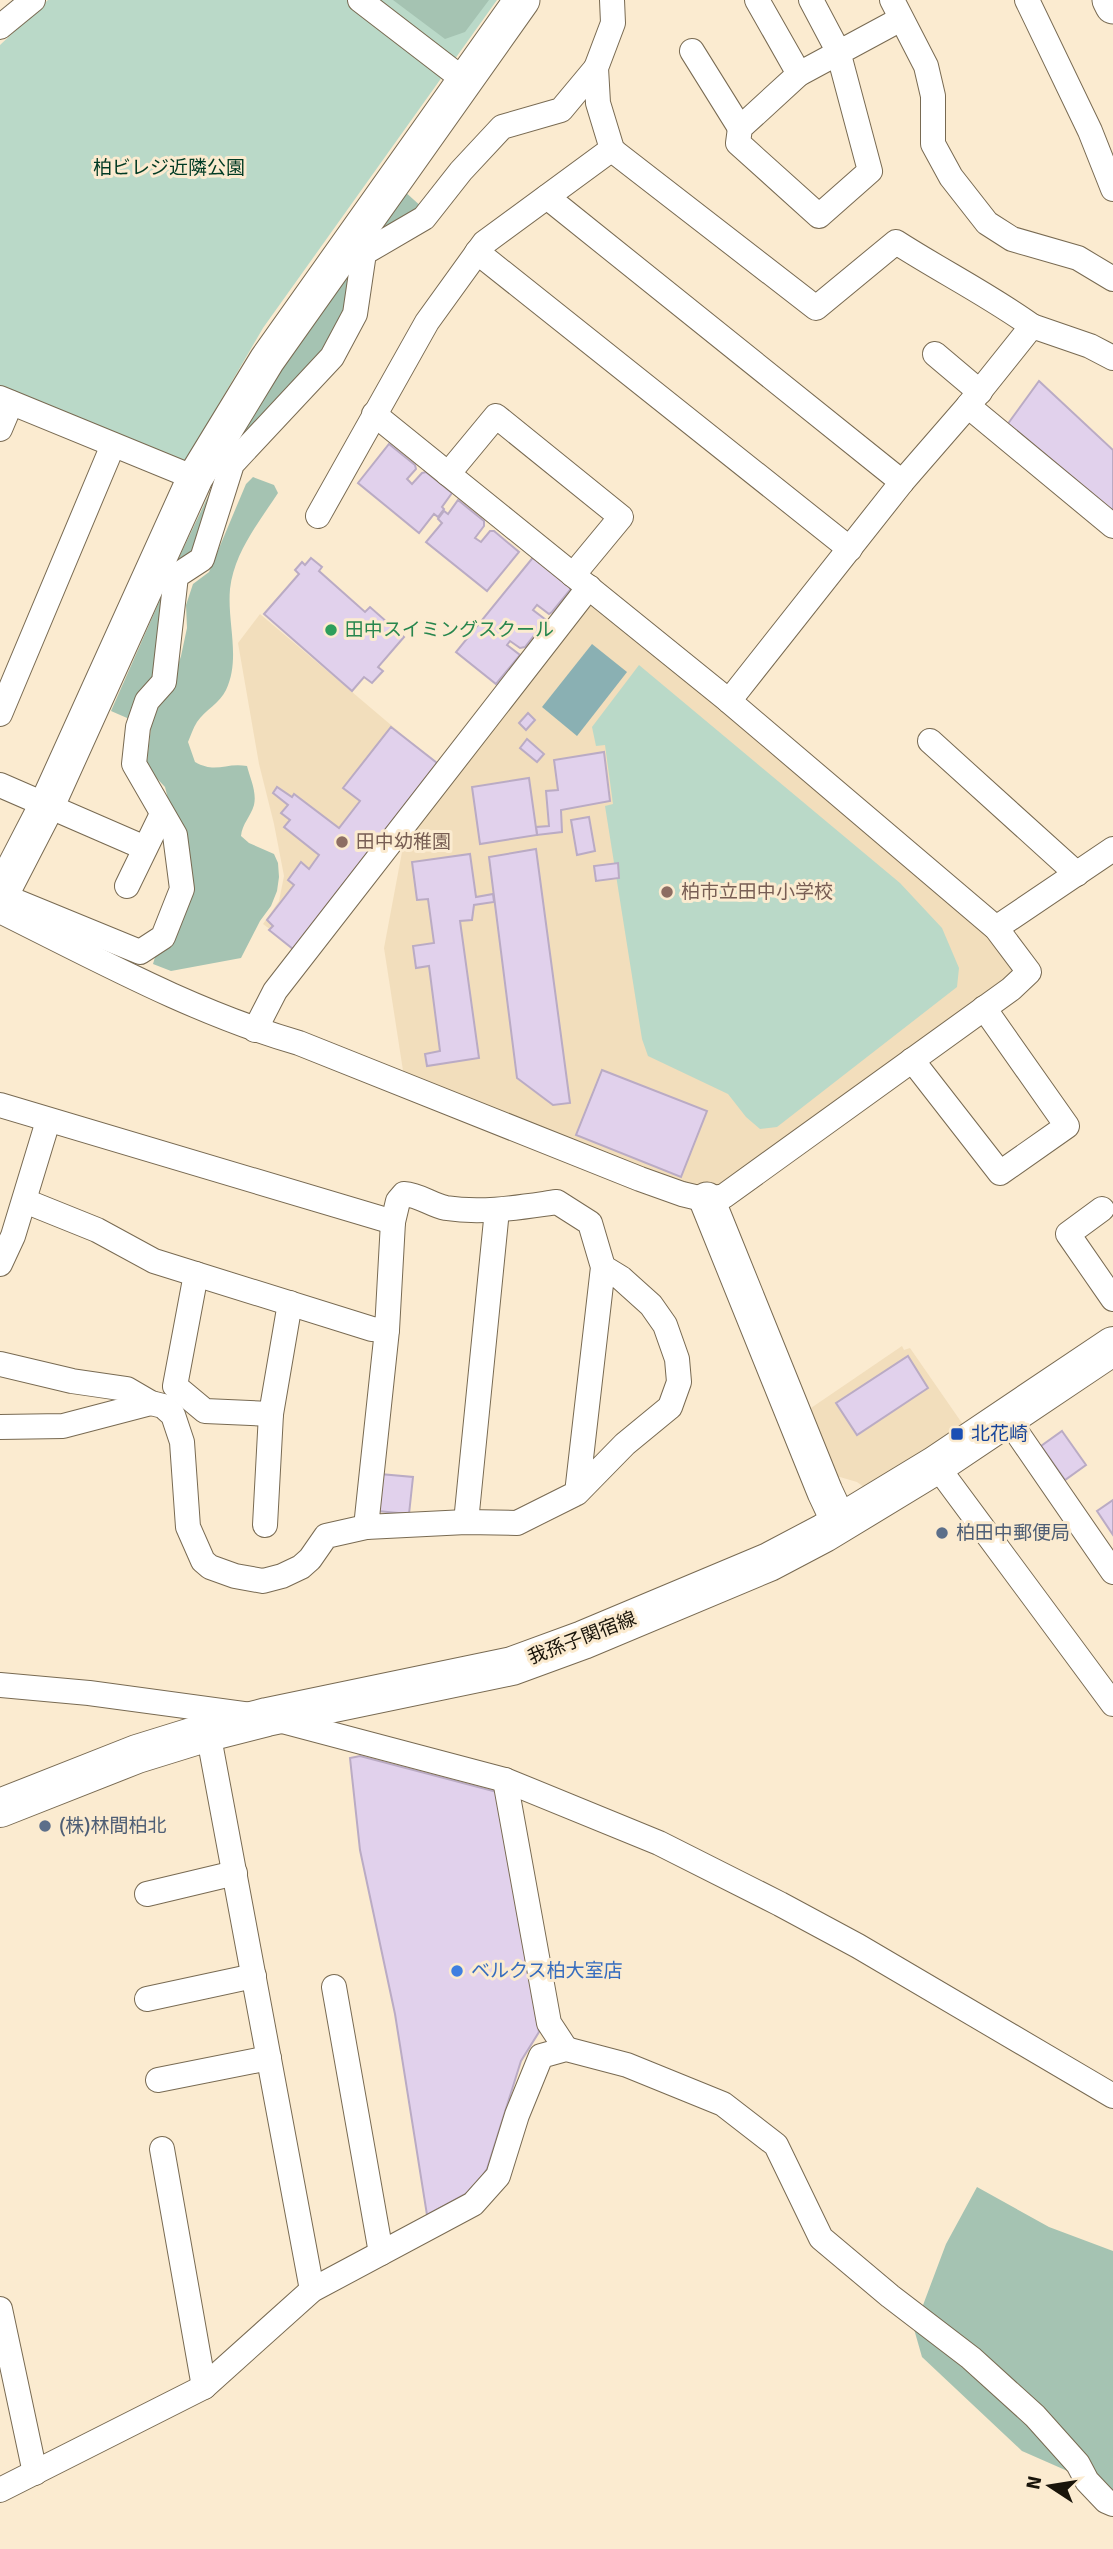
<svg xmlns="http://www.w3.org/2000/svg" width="1113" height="2549" viewBox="0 0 1113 2549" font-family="Signika,'Noto Sans JP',sans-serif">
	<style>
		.built { fill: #f2debc }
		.green { fill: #bad9c8 }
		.forest { fill: #a5c3b2 }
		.water { fill: #8ab0b3 }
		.building { fill: #e1d1ec; stroke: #baabc4; stroke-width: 2 }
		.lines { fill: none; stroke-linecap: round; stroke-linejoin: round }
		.street-casing { stroke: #786a52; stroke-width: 26 }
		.secondary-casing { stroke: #786a52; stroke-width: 37 }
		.primary-casing { stroke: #786a52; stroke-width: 40 }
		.street { stroke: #fff; stroke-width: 24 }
		.secondary { stroke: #fff; stroke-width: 35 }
		.primary { stroke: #fff; stroke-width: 38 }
		.leisure-dot { fill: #2e9e5b; stroke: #fbebd0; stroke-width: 2.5 }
		.education-dot { fill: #8d6e63; stroke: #fbebd0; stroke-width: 2.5 }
		.transit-dot { fill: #1a4fb4; stroke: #fbebd0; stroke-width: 2.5 }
		.service-dot { fill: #5c6f8a; stroke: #fbebd0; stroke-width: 2.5 }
		.shop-dot { fill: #3f7fe0; stroke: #fbebd0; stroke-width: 2.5 }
		.labels { text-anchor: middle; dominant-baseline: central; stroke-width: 6; stroke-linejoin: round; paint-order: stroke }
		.park-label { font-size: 19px; fill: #003a23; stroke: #fbebd0 }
		.leisure-label { font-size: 19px; fill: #27864d; stroke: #fbebd0; text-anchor: start }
		.education-label { font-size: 19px; fill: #785e54; stroke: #fbebd0; text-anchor: start }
		.transit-label { font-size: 19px; fill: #164399; stroke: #fbebd0; text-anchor: start }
		.service-label { font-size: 19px; fill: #4e5e75; stroke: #fbebd0; text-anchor: start }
		.street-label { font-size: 19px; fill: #19140a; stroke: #fbebd0 }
		.shop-label { font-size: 19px; fill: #366cbe; stroke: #fbebd0; text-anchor: start }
	</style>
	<rect width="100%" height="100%" fill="#fbebd0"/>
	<g class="built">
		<polygon points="585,603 601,606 986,931 1012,965 1010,979 751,1171 707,1191 404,1077 384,948 402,852 415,831"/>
		<polygon points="260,614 437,764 295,948 263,924 279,901 284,876 274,824 259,764 238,643"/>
		<polygon points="902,1346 904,1350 910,1348 964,1426 868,1490 857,1482 840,1477 832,1479 811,1408"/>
	</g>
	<g class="green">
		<polygon points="48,0 497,0 263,328 184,464 0,388 0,45"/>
		<polygon points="639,665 900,883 942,928 959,968 957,987 777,1127 760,1129 746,1117 728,1094 648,1056 642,1039 605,806 613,804 605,745 596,746 592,727"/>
	</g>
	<g class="forest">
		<polygon points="393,0 489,0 465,32 445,39"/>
		<polygon points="403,190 424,209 376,236"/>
		<polygon points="352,261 359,267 330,353 231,446"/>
		<polygon points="221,469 198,557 175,566"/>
		<path d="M253,477L274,485L278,493C259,522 234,553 230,589C227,623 241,658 226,690C220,703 205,710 197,722C193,728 191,735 188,742L195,762C216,774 226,762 247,766C250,778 257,792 254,805C251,816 242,824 241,836L249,843L274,854L278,863L279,877L277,891L271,906L260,921L241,958L171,971L153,964L157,950L190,886L165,787L149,770L147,761L152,719L173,680L181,656L187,628L186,605L193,584L209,572L246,484Z"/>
		<polygon points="167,584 158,679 134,721 111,711"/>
		<polygon points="977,2187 1049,2227 1113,2251 1113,2491 1022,2451 922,2357 914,2329 946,2244"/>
	</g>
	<polygon class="water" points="592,644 627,672 577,736 542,707"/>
	<g class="building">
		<polygon points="1039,381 1113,450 1113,518 1007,425"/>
		<polygon points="389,444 415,465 416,469 407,479 412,484 422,473 426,472 452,493 442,507 444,509 438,517 434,514 419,533 358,483"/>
		<polygon points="458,500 484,521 484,526 475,538 481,542 490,531 494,531 519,552 487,591 426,542 442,523 438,519 444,511 448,514"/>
		<polygon points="535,555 570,584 570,590 552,612 549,614 537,605 533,610 546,620 525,647 520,648 510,641 507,645 520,655 496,684 456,652"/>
		<polygon points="311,558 322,567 319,571 365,612 370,607 404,637 378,667 383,671 372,683 364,677 352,691 264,614 299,574 295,570 302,562 305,565"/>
		<polygon points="528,713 535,720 526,730 519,723"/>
		<polygon points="391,727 437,763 293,949 269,930 273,926 267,920 294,885 288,880 301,862 309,869 319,855 284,827 290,820 281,813 288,805 273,793 277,787 292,797 294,794 339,828 360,801 343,788"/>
		<polygon points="527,739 544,754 537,762 520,748"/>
		<polygon points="604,752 610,801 561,810 562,832 537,835 536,827 549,826 546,791 558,790 554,760"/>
		<polygon points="529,778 537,835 480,844 472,787"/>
		<polygon points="589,817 595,851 577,855 571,820"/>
		<polygon points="536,849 570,1103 553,1105 517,1078 489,857"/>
		<polygon points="470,854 476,897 493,894 494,902 474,905 472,920 460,921 479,1058 427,1066 425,1054 440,1051 429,966 416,968 413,946 434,943 428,899 417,900 412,862"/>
		<polygon points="618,863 619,878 596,881 594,866"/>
		<polygon points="602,1070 707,1111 681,1177 576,1135"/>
		<polygon points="908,1356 928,1388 857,1435 836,1403"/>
		<polygon points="1062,1431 1086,1465 1065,1480 1041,1446"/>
		<polygon points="380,1474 413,1477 409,1514 377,1511"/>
		<polygon points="1113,1500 1113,1535 1097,1511"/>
		<polygon points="360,1756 497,1792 539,2032 521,2061 487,2169 473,2190 427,2215 395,2014 360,1850 350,1758"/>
	</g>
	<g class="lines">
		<g class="street-casing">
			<g id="street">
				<polyline points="360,0 464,80"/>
				<path d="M612,0L613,23L596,68L598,103L612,149L616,153L816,308L896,242C941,271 989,295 1032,326"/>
				<polyline points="757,0 799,74"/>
				<polyline points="811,0 838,51 870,171 819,216 738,143 740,128 799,74 901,19"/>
				<polyline points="892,0 926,66 933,96 933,144 951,177 987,223 1012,239 1078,258 1113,279"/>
				<polyline points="1027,0 1090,131 1113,189"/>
				<polyline points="0,27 33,0"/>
				<polyline points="692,51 740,128"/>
				<polyline points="547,197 902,482"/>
				<polyline points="477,252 850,549"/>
				<polyline points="935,354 980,392"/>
				<polyline points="0,398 195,478"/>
				<polyline points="968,406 1113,526"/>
				<polyline points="0,429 11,403"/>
				<polyline points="448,474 496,416 621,517 573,575"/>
				<polyline points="318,516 427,322 484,243 612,149"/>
				<polyline points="729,701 902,482 968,406 1032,326 1090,346 1113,358"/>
				<polyline points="0,714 113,445"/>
				<polyline points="930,741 1077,874"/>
				<polyline points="0,785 145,848"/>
				<polyline points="127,886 162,814"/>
				<polyline points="1,895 140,952 163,937 182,889 175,835 134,764 138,727 147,701 164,682 176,576 202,559 232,464 332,357 355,314 364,253 424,218 461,171 502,127 561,110 596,68"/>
				<path d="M0,911C97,959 195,1013 299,1043L640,1179L682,1194L707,1200L724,1196L1011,989L1029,972L996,928L729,701L374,414"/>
				<polyline points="996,928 1113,849"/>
				<polyline points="255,1030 275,991 589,587"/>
				<polyline points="912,1060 1000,1173 1067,1126 984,1008"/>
				<polyline points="0,1105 393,1222"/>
				<polyline points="25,1201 97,1230 154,1261 372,1329 387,1330"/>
				<polyline points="1102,1209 1068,1234 1113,1299"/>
				<polyline points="0,1264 13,1236 48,1121"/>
				<polyline points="196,1274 175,1386 205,1411 271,1414"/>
				<polyline points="0,1364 72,1381 127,1389 151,1403 163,1406 173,1415 182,1442 188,1527 203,1561 210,1567 235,1576 263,1581 282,1576 301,1567 310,1559 326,1536 366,1527"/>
				<polyline points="1007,1418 1113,1572"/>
				<polyline points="0,1427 63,1426 151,1403"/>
				<polyline points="936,1465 1113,1704"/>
				<path d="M577,1493L603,1267L590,1223L557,1202C521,1207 483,1214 446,1208C431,1205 420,1195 404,1194L398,1201L393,1222L387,1330L366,1527L466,1522L517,1523L577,1493L625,1444L670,1407L679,1382L677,1359L665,1325L651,1305L621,1278L603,1267"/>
				<polyline points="466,1522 497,1210"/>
				<polyline points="265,1525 271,1414 290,1303"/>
				<polyline points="0,1685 89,1693 267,1717 505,1780 659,1843 780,1904 858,1946 1113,2096"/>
				<polyline points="208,1732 312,2290"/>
				<polyline points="505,1780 549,2023 566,2049"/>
				<polyline points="147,1894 235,1873"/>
				<polyline points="334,1987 381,2253"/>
				<polyline points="147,1999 254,1976"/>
				<polyline points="158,2080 269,2058"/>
				<polyline points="162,2149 204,2387"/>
				<polyline points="0,2309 35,2473"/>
				<polyline points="0,2490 204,2387 312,2290 473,2204 498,2176 517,2115 541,2056 566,2049 627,2065 723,2104 776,2145 821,2238 890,2296 971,2358 1035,2416 1078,2464 1087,2481 1106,2501 1113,2504"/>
			</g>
		</g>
		<g class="secondary-casing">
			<g id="secondary">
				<polyline points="1110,0 1113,6"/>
				<polyline points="0,896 47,805 195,478 267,360 522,0"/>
				<polyline points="707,1200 825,1492 840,1524"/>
			</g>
		</g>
		<g class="primary-casing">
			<polyline id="primary" points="0,1808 137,1754 208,1732 267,1717 512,1666 583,1640 769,1562 824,1533 936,1465 1113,1346"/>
		</g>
		<use href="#street" class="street"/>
		<use href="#secondary" class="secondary"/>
		<use href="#primary" class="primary"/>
	</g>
	<circle class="leisure-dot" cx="331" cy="630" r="7"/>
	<g class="education-dot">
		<circle cx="342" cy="842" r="7"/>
		<circle cx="667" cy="892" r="7"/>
	</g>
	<rect class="transit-dot" x="950" y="1427" width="14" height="14" rx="3.5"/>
	<g class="service-dot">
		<circle cx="942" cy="1533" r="7"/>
		<circle cx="45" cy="1826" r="7"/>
	</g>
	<circle class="shop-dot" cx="457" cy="1971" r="7"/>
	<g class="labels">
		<g class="park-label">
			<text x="169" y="168">柏ビレジ近隣公園</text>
		</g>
		<g class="leisure-label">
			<text x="345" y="630">田中スイミングスクール</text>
		</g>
		<g class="education-label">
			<text x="356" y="842">田中幼稚園</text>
			<text x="681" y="892">柏市立田中小学校</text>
		</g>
		<g class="transit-label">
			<text x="971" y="1434">北花崎</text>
		</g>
		<g class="service-label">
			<text x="956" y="1533">柏田中郵便局</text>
			<text x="59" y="1826">(株)林間柏北</text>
		</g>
		<g class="street-label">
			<text transform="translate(582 1638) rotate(-21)">我孫子関宿線</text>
		</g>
		<g class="shop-label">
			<text x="471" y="1971">ベルクス柏大室店</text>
		</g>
	</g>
	<g transform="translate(1050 2486) rotate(282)" stroke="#fbebd0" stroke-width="5" paint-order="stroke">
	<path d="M0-5L12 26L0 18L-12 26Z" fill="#19140a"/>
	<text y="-10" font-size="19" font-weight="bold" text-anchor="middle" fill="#19140a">N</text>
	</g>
</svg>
